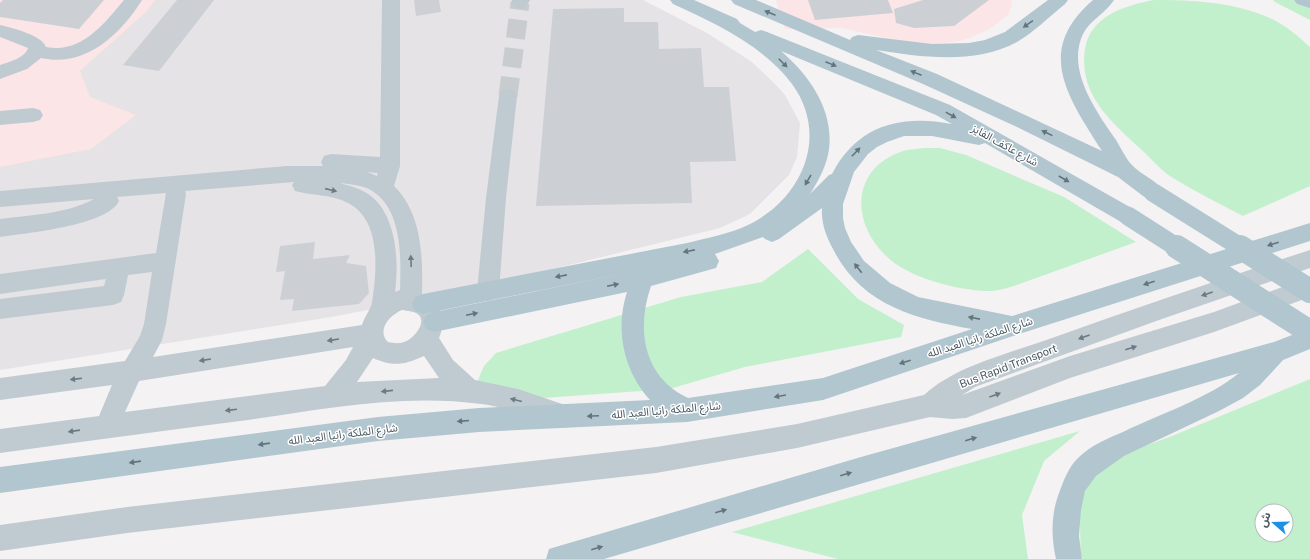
<svg xmlns="http://www.w3.org/2000/svg" width="1310" height="559" viewBox="0 0 1310 559" font-family="'Public Sans','Noto Sans Arabic',sans-serif">
	<style>
		.education { fill: #e5e3e5 }
		.medical { fill: #fce5e6 }
		.green { fill: #c2f0cd; fill-rule: evenodd }
		.building { fill: #ccd0d4 }
		.lines { fill: none; stroke-linecap: round; stroke-linejoin: round }
		.minor-tunnel { stroke: #c9ccce; stroke-width: 19; stroke-dasharray: 19 10; stroke-linecap: butt }
		.minor { fill: #c0cbd1; fill-rule: evenodd }
		.major { fill: #b2c6d0; fill-rule: evenodd }
		.major-bridge-far1 { stroke: #b2c6d0; stroke-width: 19 }
		.major-bridge { stroke: #b2c6d0; stroke-width: 24 }
		.oneway { fill: #63747c }
		.oneway2 { fill: #6d7a82 }
		.labels { text-anchor: middle; dominant-baseline: central; stroke-width: 3; stroke-linejoin: round; paint-order: stroke }
		.street-label { font-size: 11px; fill: #495860; stroke: #fff }
	</style>
	<rect width="100%" height="100%" fill="#f4f2f2"/>
	<polygon class="education" points="0,0 643,0 707,33 752,62 774,83 785,95 800,123 797,157 789,175 750,214 720,228 447,295 331,317 0,370"/>
	<g class="medical">
		<polygon points="0,0 155,0 147,11 80,71 90,97 136,115 91,149 0,167"/>
		<polygon points="776,0 1011,0 1012,3 1009,14 988,30 964,40 933,45 904,42 842,28 785,29"/>
	</g>
	<g class="green">
		<path d="M1154,0C1193,0 1234,2 1270,18C1285,25 1298,36 1310,47V186L1243,216C1220,204 1196,192 1173,178C1163,172 1153,161 1144,152C1113,123 1078,96 1085,49C1090,16 1126,5 1154,0Z"/>
		<polygon points="1273,0 1310,0 1310,20 1275,2"/>
		<path d="M924,148H940L966,155L1064,197L1136,242L1014,286C1007,288 1000,290 993,291C962,292 907,278 885,255C850,220 852,168 903,151C910,149 918,149 924,148Z"/>
		<polygon points="808,249 858,299 904,325 901,337 745,367 669,389 488,402 475,387 484,366 496,353 681,297 762,282"/>
		<path d="M1310,379V559H1083L1081,555L1079,502L1096,472L1123,454L1172,436ZM1262,511H1286V535H1262Z"/>
		<polygon points="1080,431 1044,461 1022,515 1028,559 838,559 732,532"/>
	</g>
	<g class="building">
		<polygon points="3,0 104,0 79,29 0,17 0,3"/>
		<polygon points="177,0 214,0 159,71 123,65"/>
		<polygon points="414,0 439,0 441,12 416,16"/>
		<polygon points="808,0 888,0 893,13 815,20"/>
		<polygon points="923,0 989,0 954,26 914,28 896,23 894,9"/>
		<polygon points="624,8 624,22 658,22 659,49 701,48 704,87 729,87 736,161 690,162 692,203 536,206 553,9"/>
		<polygon points="315,242 313,259 350,255 346,263 366,266 369,293 359,304 292,311 294,299 280,300 285,271 276,272 280,246"/>
	</g>
	<g class="lines">
		<polyline class="minor-tunnel" points="508,96 520,3"/>
		<g class="minor">
			<path d="M124,0H142C120,35 85,68 41,58L27,69L0,79V65C9,62 25,58 28,48L0,37V25C12,28 42,35 46,47C81,54 104,24 124,0Z"/>
			<path d="M382,0H400V166L394,186C422,213 423,257 422,294C441,301 447,320 439,338L453,360L475,380L518,389L574,408L577,416L574,424L565,428C538,417 510,408 481,404C400,393 319,410 240,421C160,431 80,442 0,453V429L99,416L112,385L0,400V378L125,361L140,336L144,324L152,272L128,275L124,295L121,302L113,305L0,319V299L104,286L106,279L0,294V274L156,253L166,193L117,197L119,201C107,226 26,233 0,237V219C31,215 66,214 94,199L0,207V191L287,166H323L321,162L324,156L331,154L380,157ZM367,172L378,173L377,176ZM294,182L292,185L295,191C312,196 331,194 348,203C378,218 377,260 374,288C373,293 373,301 371,306C368,313 364,318 362,325L153,357L162,340L166,324L186,194L185,191ZM340,183C348,184 358,185 367,188C403,205 401,257 400,290L395,292C399,262 397,217 371,196C362,189 350,186 340,183ZM402,310C408,311 415,311 419,315C427,324 412,340 404,342C399,344 393,343 388,342C376,330 390,315 402,310ZM353,347L346,360L325,386L125,412L139,381ZM424,356L439,378L357,382L373,358C393,367 404,365 424,356Z"/>
			<polygon points="512,0 530,0 526,7 520,9 514,7 511,3"/>
			<polygon points="508,89 515,91 517,96 506,198 499,291 496,298 488,301 480,298 477,291 486,198 499,96 501,91"/>
			<polygon points="33,108 40,110 43,115 40,120 33,122 0,125 0,111"/>
			<path d="M1310,250V268L1159,320L975,387L962,395L1070,356L1214,312L1310,277V297L1214,332L1070,378L966,418L952,419L930,417L797,448L656,473L127,533L0,551V525L127,507L656,447L797,424L924,395C956,365 1011,353 1052,338C1138,307 1224,278 1310,250Z"/>
		</g>
		<g class="major">
			<path d="M670,0H694L737,19L740,23L755,32L761,30L767,32L950,105L1135,210L1138,216L1135,222L1128,225L1121,222L985,143L979,145L932,136H904L887,142L877,147L868,154L854,172L843,204V218L845,228L851,242L864,261L890,283L918,297L1012,316L1310,223V241L1013,336L823,400L687,422L479,432L378,441L0,493V467L378,417L479,408L650,400C623,370 615,329 627,292L434,332L426,329L423,322L426,315L434,312L645,269L423,314L415,311L412,304L415,297L423,294L687,243C707,238 729,234 748,225C802,199 830,136 792,84C764,46 715,23 673,4ZM781,51L936,115L952,124C901,114 857,125 832,174L829,175L810,194C819,180 827,165 829,149C834,110 809,75 781,51ZM822,208C821,223 826,236 833,249C861,305 915,319 972,329L823,378L688,398C643,377 636,329 651,286L716,268L719,261L715,254L763,237L765,239L772,242L779,239Z"/>
			<path d="M731,0H756L850,40L852,37L858,35L932,44L969,43L985,40L1005,32L1048,0H1068L1065,4C1049,17 1034,32 1017,42C974,65 921,57 876,50L937,74L1102,151C1068,97 1034,51 1093,0H1114C1106,13 1090,20 1083,34C1066,70 1096,111 1116,140C1121,148 1126,159 1132,165C1142,176 1158,180 1164,193L1161,199L1154,201L1147,199L1118,177L1017,127L923,84L734,4Z"/>
			<polygon points="1294,0 1310,0 1310,8 1297,4"/>
			<path d="M1310,328V349L1283,360L1260,385L1243,398L1219,411L1124,456L1096,476L1085,491L1081,510L1079,536L1082,559H1056C1051,537 1051,514 1059,493C1064,480 1068,468 1078,458C1091,445 1109,438 1125,431C1160,414 1209,398 1239,373L604,559H546L549,549L559,546L861,457L1274,342Z"/>
		</g>
		<g class="major-bridge-far1">
			<polyline points="1154,193 1242,248"/>
			<polyline points="1128,216 1178,248"/>
		</g>
		<g class="major-bridge">
			<polyline points="1177,247 1310,332"/>
			<polyline points="1240,247 1310,291"/>
		</g>
	</g>
	<defs><path id="oneway-solid" d="M-6-.8H1V-3.2L6.5 0L1 3.2V.8H-6Z"/></defs>
	<g class="oneway">
		<use href="#oneway-solid" transform="translate(770 13) rotate(-157)"/>
		<use href="#oneway-solid" transform="translate(1028 24) rotate(145)"/>
		<use href="#oneway-solid" transform="translate(783 63) rotate(45)"/>
		<use href="#oneway-solid" transform="translate(831 64) rotate(22)"/>
		<use href="#oneway-solid" transform="translate(916 73) rotate(-158)"/>
		<use href="#oneway-solid" transform="translate(951 115) rotate(29)"/>
		<use href="#oneway-solid" transform="translate(1047 133) rotate(-154)"/>
		<use href="#oneway-solid" transform="translate(856 152) rotate(-46)"/>
		<use href="#oneway-solid" transform="translate(1064 179) rotate(30)"/>
		<use href="#oneway-solid" transform="translate(808 180) rotate(120)"/>
		<use href="#oneway-solid" transform="translate(1273 244) rotate(163)"/>
		<use href="#oneway-solid" transform="translate(689 251) rotate(169)"/>
		<use href="#oneway-solid" transform="translate(858 268) rotate(-128)"/>
		<use href="#oneway-solid" transform="translate(561 276) rotate(169)"/>
		<use href="#oneway-solid" transform="translate(1149 283) rotate(163)"/>
		<use href="#oneway-solid" transform="translate(613 285) rotate(-12)"/>
		<use href="#oneway-solid" transform="translate(472 314) rotate(-12)"/>
		<use href="#oneway-solid" transform="translate(974 318) rotate(-169)"/>
		<use href="#oneway-solid" transform="translate(905 362) rotate(162)"/>
		<use href="#oneway-solid" transform="translate(780 396) rotate(170)"/>
		<use href="#oneway-solid" transform="translate(593 416) rotate(178)"/>
		<use href="#oneway-solid" transform="translate(463 421) rotate(175)"/>
		<use href="#oneway-solid" transform="translate(971 439) rotate(-16)"/>
		<use href="#oneway-solid" transform="translate(264 444) rotate(172)"/>
		<use href="#oneway-solid" transform="translate(135 462) rotate(172)"/>
		<use href="#oneway-solid" transform="translate(846 474) rotate(-16)"/>
		<use href="#oneway-solid" transform="translate(721 511) rotate(-16)"/>
		<use href="#oneway-solid" transform="translate(597 548) rotate(-16)"/>
	</g>
	<g class="oneway2">
		<use href="#oneway-solid" transform="translate(331 190) rotate(13)"/>
		<use href="#oneway-solid" transform="translate(411 261) rotate(-92)"/>
		<use href="#oneway-solid" transform="translate(1207 294) rotate(161)"/>
		<use href="#oneway-solid" transform="translate(1084 337) rotate(160)"/>
		<use href="#oneway-solid" transform="translate(333 340) rotate(171)"/>
		<use href="#oneway-solid" transform="translate(1131 348) rotate(-17)"/>
		<use href="#oneway-solid" transform="translate(205 360) rotate(171)"/>
		<use href="#oneway-solid" transform="translate(76 379) rotate(173)"/>
		<use href="#oneway-solid" transform="translate(387 391) rotate(174)"/>
		<use href="#oneway-solid" transform="translate(995 395) rotate(-20)"/>
		<use href="#oneway-solid" transform="translate(516 400) rotate(-166)"/>
		<use href="#oneway-solid" transform="translate(231 410) rotate(173)"/>
		<use href="#oneway-solid" transform="translate(74 431) rotate(172)"/>
	</g>
	<g class="labels">
		<g class="street-label">
			<text transform="translate(1005 145) rotate(29)">شارع عاكف الفايز</text>
			<text transform="translate(980 337) rotate(-18)">شارع الملكة رانيا العبد الله</text>
			<text transform="translate(1008 366) rotate(-21)">Bus Rapid Transport</text>
			<text transform="translate(666 410) rotate(-5)">شارع الملكة رانيا العبد الله</text>
			<text transform="translate(343 434) rotate(-7)">شارع الملكة رانيا العبد الله</text>
		</g>
	</g>
	<g transform="translate(1274 523) rotate(290)"><circle r="19" fill="#ffffff" stroke="#b6bcbf"/>
	<path d="M0-3L7 15L0 10L-7 15Z" fill="#1a91e6"/>
	<text y="-6" font-size="11" font-weight="bold" text-anchor="middle" fill="#495860">ش</text>
	</g>
</svg>
